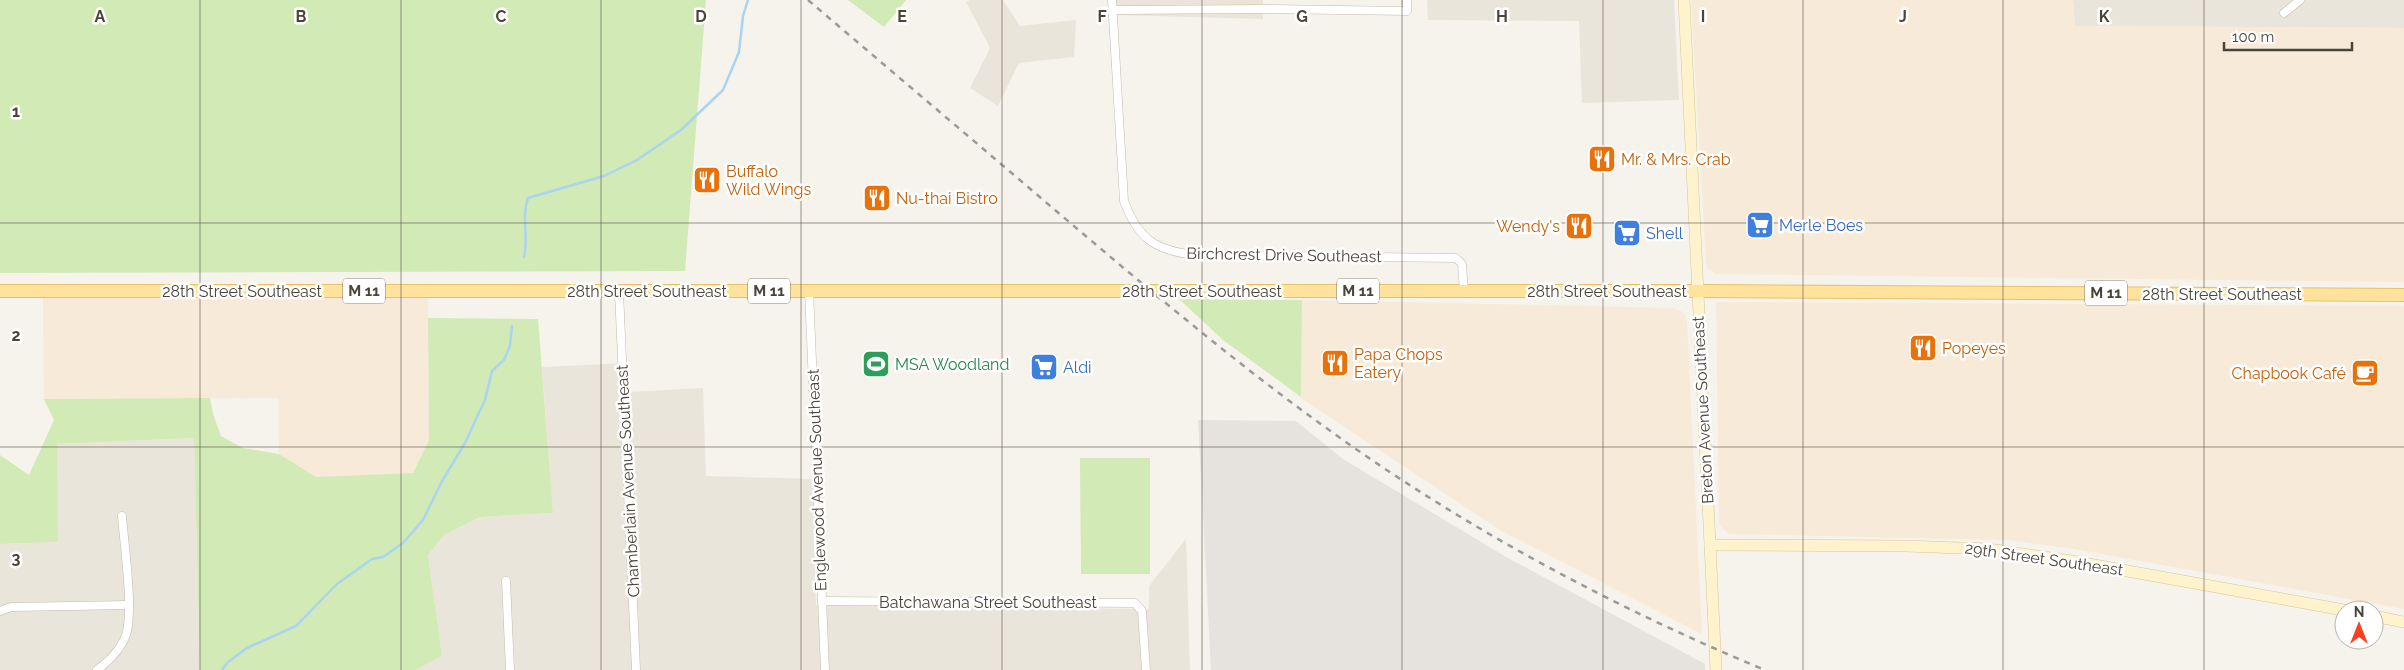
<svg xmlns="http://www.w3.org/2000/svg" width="2404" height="670" viewBox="0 0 2404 670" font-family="Raleway,sans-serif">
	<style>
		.residential { fill: #eae5da }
		.commercial { fill: #f7ead8 }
		.industrial { fill: #e6e2dd }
		.green { fill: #d2eab5 }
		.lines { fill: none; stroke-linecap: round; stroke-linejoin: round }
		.stream { stroke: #a9d4f2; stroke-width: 2.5 }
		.street-casing { stroke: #c2bbae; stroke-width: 9 }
		.secondary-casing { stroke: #d6c79b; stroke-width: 12 }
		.primary-casing { stroke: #e6c16a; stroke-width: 14 }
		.street { stroke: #fff; stroke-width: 8 }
		.secondary { stroke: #fff3cd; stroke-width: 11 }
		.primary { stroke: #ffe39c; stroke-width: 12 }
		.rail { stroke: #9a9a9a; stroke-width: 2.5; stroke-dasharray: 6 6; stroke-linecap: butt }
		.grid { fill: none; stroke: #4b4439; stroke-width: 1; stroke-opacity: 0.55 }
		.labels { text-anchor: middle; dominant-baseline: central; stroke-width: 5; stroke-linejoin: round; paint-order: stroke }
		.shield { fill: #fff; stroke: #817c74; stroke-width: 1 }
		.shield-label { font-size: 15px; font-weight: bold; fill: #4b4439 }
		.food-label { font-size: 16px; fill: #c56008; stroke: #fff; text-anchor: start }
		.shop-label { font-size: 16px; fill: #366cbe; stroke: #fff; text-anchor: start }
		.street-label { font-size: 16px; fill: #4b4439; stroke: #fff }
		.leisure-label { font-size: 16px; fill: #27864d; stroke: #fff; text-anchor: start }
		.grid-label { font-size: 16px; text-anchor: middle; font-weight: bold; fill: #4b4439; stroke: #fff; stroke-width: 5; stroke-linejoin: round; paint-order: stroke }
	</style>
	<rect width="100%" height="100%" fill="#f6f3ec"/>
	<g class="residential">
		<polygon points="970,0 1003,0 1020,26 1076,20 1074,57 1019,63 998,106 970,88 990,48 966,2"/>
		<polygon points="1116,0 1263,0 1263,19 1117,15"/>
		<polygon points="1427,0 1674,0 1679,100 1582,103 1579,21 1428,20"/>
		<polygon points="2073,0 2404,0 2404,28 2075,26"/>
		<polygon points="628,363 628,392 703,388 706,476 813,479 816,605 1149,609 1149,586 1186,539 1190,670 416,670 442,656 428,555 444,535 480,517 553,513 542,367"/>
		<polygon points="194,438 200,670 0,670 0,544 58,542 56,444"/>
	</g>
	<g class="commercial">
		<polygon points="1691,0 2073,0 2075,26 2404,28 2404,282 1715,274 1707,268 1706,261"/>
		<polygon points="428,296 429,440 413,473 316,477 279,454 279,398 44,399 43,298"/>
		<polygon points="1302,300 1674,308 1681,311 1685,315 1687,324 1702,634 1500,530 1301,398"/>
		<polygon points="1716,302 2404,306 2404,609 2075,549 2009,540 1729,534 1719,525"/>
	</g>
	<polygon class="industrial" points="1198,420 1296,421 1343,459 1508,558 1705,664 1705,670 1211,670"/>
	<g class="green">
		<polygon points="0,0 706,0 685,271 0,273"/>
		<polygon points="848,0 906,0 884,27"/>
		<polygon points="1179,299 1302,300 1301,397 1223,340"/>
		<polygon points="428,318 538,319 553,513 480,517 444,535 428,555 442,656 416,670 200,670 194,438 57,444 58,542 0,544 0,455 29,475 54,420 44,399 210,398 213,414 221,436 243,448 279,454 316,477 413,473 429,440"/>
		<polygon points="1080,458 1150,458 1150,574 1081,574"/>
	</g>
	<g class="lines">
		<g class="stream">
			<path d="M524,257C529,237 521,218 528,198L604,176L637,160L681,130L723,90L739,52L743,16L748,0"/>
			<polyline points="222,670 228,662 247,648 296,626 337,584 372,559 383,557 403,543 423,520 441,483 465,443 485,400 492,371 504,360 510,346 512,326"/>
		</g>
		<g class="street-casing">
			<g id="street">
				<path d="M1112,0L1124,201C1138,239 1155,250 1194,255L1456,258L1462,264L1464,291"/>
				<polyline points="1112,10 1268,9 1407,11 1407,0"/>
				<polyline points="2284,13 2300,0"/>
				<polyline points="809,290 825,670"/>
				<polyline points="619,292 636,670"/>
				<polyline points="506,581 510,670"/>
				<polyline points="822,601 1135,603 1142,611 1146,670"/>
				<polyline points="0,611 11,607 128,605"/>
				<path d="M97,670C109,661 121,649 126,635C134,610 124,544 122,516"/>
			</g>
		</g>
		<g class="secondary-casing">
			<g id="secondary">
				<polyline points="1684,0 1716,670"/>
				<polyline points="1710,545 1905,546 1988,549 2072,561 2344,610"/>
				<polyline points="2374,616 2404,622"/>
			</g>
		</g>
		<g class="primary-casing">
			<polyline id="primary" points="0,291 1697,291 2404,295"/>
		</g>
		<use href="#street" class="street"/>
		<use href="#secondary" class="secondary"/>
		<use href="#primary" class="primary"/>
		<path class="rail" d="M808,0C890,70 973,140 1055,210C1147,288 1239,366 1336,435C1469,530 1615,608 1765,670"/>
	</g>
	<path class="grid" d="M200,0V670M401,0V670M601,0V670M801,0V670M1002,0V670M1202,0V670M1402,0V670M1603,0V670M1803,0V670M2003,0V670M2204,0V670M0,223H2404M0,447H2404"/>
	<defs>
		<g id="restaurant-square" transform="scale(1.4375)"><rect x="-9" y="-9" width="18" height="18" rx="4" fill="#e8710a" stroke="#fff"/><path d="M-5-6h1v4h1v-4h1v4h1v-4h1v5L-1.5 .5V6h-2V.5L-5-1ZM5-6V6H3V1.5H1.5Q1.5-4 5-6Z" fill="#fff"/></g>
		<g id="supermarket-square" transform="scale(1.4375)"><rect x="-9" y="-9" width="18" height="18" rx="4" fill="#3f7fe0" stroke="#fff"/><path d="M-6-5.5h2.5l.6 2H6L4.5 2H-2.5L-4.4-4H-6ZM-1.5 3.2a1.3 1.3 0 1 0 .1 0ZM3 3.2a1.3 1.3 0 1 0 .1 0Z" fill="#fff"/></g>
		<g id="stadium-square" transform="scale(1.4375)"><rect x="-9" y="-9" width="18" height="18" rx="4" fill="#2e9e5b" stroke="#fff"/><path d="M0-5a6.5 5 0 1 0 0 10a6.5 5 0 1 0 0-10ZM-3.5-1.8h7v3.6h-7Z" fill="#fff"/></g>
		<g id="cafe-square" transform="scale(1.4375)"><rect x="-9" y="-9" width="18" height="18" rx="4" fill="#e8710a" stroke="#fff"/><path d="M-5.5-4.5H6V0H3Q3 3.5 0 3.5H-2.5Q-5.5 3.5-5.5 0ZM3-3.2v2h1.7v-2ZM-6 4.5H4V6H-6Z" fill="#fff"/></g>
	</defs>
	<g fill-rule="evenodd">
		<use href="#restaurant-square" x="1602" y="159"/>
		<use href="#restaurant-square" x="707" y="180"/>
		<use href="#restaurant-square" x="877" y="198"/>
		<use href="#supermarket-square" x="1760" y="225"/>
		<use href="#restaurant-square" x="1579" y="226"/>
		<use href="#supermarket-square" x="1627" y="233"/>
		<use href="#restaurant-square" x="1923" y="348"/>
		<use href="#restaurant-square" x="1335" y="363"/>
		<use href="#stadium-square" x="876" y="364"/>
		<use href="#supermarket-square" x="1044" y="367"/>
		<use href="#cafe-square" x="2365" y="373"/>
	</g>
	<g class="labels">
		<g class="shield">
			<rect x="343" y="278.5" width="42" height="25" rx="4"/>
			<rect x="748" y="278.5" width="42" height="25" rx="4"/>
			<rect x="1337" y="278.5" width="42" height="25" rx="4"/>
			<rect x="2085" y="280.5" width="42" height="25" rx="4"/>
		</g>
		<g class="shield-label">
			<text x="364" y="291">M 11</text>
			<text x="769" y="291">M 11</text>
			<text x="1358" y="291">M 11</text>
			<text x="2106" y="293">M 11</text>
		</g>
		<g class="food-label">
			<text x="1621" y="159">Mr. &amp; Mrs. Crab</text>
			<text x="726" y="171">Buffalo<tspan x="726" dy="18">Wild Wings</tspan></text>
			<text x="896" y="198">Nu-thai Bistro</text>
			<text x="1560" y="226" text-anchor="end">Wendy's</text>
			<text x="1942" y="348">Popeyes</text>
			<text x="1354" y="354">Papa Chops<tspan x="1354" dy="18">Eatery</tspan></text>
			<text x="2346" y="373" text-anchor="end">Chapbook Café</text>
		</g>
		<g class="shop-label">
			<text x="1779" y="225">Merle Boes</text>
			<text x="1646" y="233">Shell</text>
			<text x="1063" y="367">Aldi</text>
		</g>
		<g class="street-label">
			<text transform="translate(1284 255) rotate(1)">Birchcrest Drive Southeast</text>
			<text x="242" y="291">28th Street Southeast</text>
			<text x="647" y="291">28th Street Southeast</text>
			<text x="1202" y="291">28th Street Southeast</text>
			<text x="1607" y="291">28th Street Southeast</text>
			<text x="2222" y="294">28th Street Southeast</text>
			<text transform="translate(1703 410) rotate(-93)">Breton Avenue Southeast</text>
			<text transform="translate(817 480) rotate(-92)">Englewood Avenue Southeast</text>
			<text transform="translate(628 481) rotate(-93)">Chamberlain Avenue Southeast</text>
			<text transform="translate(2044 559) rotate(8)">29th Street Southeast</text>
			<text x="988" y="602">Batchawana Street Southeast</text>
		</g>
		<g class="leisure-label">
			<text x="895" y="364">MSA Woodland</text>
		</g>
	</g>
	<g class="grid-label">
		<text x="100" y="22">A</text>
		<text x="301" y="22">B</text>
		<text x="501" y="22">C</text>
		<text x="701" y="22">D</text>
		<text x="902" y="22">E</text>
		<text x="1102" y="22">F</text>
		<text x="1302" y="22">G</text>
		<text x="1502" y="22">H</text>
		<text x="1703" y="22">I</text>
		<text x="1903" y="22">J</text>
		<text x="2104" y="22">K</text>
		<text x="16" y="117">1</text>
		<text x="16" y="341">2</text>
		<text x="16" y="564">3</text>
	</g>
	<g transform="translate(2359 625)"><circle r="24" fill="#ffffff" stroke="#b7b4b0"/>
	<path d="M0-4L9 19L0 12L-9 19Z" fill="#fc3f1d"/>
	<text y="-8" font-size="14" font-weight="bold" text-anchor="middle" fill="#4b4439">N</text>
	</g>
	<path d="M2224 42v8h128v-8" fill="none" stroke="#4b4439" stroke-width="2.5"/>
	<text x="2232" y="42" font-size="15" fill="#4b4439" stroke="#ffffff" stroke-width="4" paint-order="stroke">100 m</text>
</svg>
